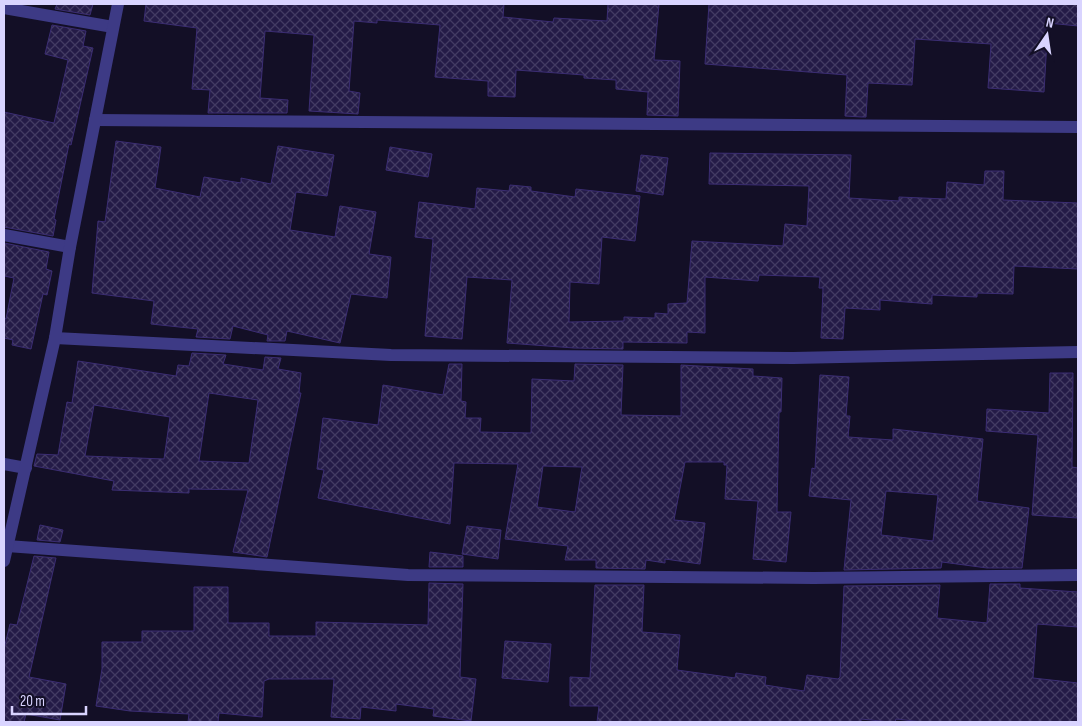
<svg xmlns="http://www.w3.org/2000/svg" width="1082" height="726" viewBox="0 0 1082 726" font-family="'Sofia Sans Condensed',sans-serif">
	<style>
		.building { fill: url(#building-cross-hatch); stroke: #3b2d73; fill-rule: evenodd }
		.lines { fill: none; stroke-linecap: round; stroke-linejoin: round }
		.minor { stroke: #3d3a85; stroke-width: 12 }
	</style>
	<defs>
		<pattern id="building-cross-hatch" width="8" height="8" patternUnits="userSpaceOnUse" patternTransform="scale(1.25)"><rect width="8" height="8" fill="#241b47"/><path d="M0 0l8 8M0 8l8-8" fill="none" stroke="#433b63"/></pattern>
	</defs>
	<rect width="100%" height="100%" fill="#130f26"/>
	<g class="building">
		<polygon points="57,4 93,4 90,15 55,9"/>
		<polygon points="146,4 504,4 503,17 553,22 554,18 607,21 608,4 659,4 654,60 680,61 678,116 647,115 648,92 616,89 616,80 584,78 584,75 516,70 515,97 488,96 488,81 435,77 440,25 377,20 377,23 354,21 349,91 360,93 358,114 309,111 314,35 265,31 260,98 288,100 287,113 208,113 210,90 192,89 197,28 144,21"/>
		<polygon points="709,4 1078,4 1078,26 1048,23 1044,92 988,88 991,44 915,39 912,85 868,83 866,117 862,117 845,116 847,75 705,64"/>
		<polygon points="52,25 86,31 83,46 93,48 71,145 69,144 54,219 56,220 53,236 4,227 4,112 54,123 68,60 45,54"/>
		<polygon points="116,141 161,147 155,188 200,197 204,177 241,183 241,178 271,184 278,146 334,155 327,196 296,192 290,230 335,237 340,206 376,212 369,254 391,257 387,298 351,294 340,343 287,331 285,341 267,341 268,335 233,326 230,339 196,337 198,329 151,324 154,301 92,293 98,221 105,222"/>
		<polygon points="390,147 432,154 428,177 386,170"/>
		<polygon points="710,153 851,155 849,198 899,201 899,197 946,199 947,182 984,185 985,171 1004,171 1003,200 1078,203 1078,269 1014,266 1013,294 977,293 977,297 932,295 932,304 880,300 880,310 845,308 843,339 821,338 823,288 819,288 820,277 759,275 758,281 705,277 705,333 687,332 687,343 623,342 623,349 574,348 507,343 512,280 467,277 462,339 425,336 433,239 415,237 419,202 475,209 477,188 509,191 510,185 531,187 531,191 575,197 576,189 640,196 635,241 602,237 599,284 570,282 569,322 624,321 624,317 655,318 655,313 668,314 668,304 687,303 692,241 783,246 785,224 807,226 809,186 709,184"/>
		<polygon points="641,155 668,158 663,195 636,191"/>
		<polygon points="4,243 49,252 46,269 52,271 47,295 43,294 31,349 12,345 13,340 4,338 4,318 6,319 14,278 4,276"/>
		<path d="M192,353L226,355L223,364L263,370L265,357L281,358L278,369L301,373L299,393H301L267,557L233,552L248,490L189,489V493L112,490L114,481L34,466L37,454L58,455L67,402L72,403L78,361L176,376L178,365L189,366ZM209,393L258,400L249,463L199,461ZM94,405L170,417L164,459L85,456Z"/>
		<path d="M449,364H462L461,401L466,402L465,418H481L480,432L531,433L532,379L574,381L575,364L623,365L621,415L681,416V365L753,369V376L782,378L781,412H779L777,512H791L786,562L753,559L758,501L725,499L727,465H724V462H685L674,520L705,523L700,564L665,559V563L646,560L645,569L596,568V560H565L568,546L505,539L518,464L454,463L450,524L318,498L324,470L317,469L323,418L378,425L383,385L443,395ZM543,466L582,467L575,512L537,507Z"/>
		<polygon points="1050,373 1073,373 1072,467 1078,468 1078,518 1032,515 1038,435 986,431 987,409 1049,413"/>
		<path d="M820,375L849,377L846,416H850L848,437L893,440V429L983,439L977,501L1029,508L1022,568H987L942,562L941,568L844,570L851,500L809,496L812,468L815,469ZM886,491L938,495L933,541L881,535Z"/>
		<polygon points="40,525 63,530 60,542 37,540"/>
		<polygon points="467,526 501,530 498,559 462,554"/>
		<polygon points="430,552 463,556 463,567 429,567"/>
		<polygon points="34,556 56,558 29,677 66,684 60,720 26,714 24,722 4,722 4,649 10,624 17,625"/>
		<polygon points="429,583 463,584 460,677 476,679 471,721 433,716 434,709 396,704 396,711 361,707 360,719 331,717 334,679 269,679 264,681 262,717 219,713 218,722 188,722 189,714 130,711 96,706 102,669 102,642 142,642 142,631 194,631 194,587 228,587 228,623 269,623 269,636 316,636 316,622 428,625"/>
		<polygon points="990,584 1020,584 1020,588 1078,592 1078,627 1037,624 1033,678 1078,683 1078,722 923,722 896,719 895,722 890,722 861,719 861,722 597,722 599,706 570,706 570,677 590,678 595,585 644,585 642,632 680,635 677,670 735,678 736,673 766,677 765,685 804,691 807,675 838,679 840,677 844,586 940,585 937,618 987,623"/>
		<polygon points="505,641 551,644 548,682 502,678"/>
	</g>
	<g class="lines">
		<g class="minor">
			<polyline points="4,8 113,27"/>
			<polyline points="95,120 1078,127"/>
			<polyline points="4,235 70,247"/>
			<polyline points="55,338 391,355 793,358 1078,352"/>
			<polyline points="4,464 26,468"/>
			<polyline points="7,546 408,575 814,578 1078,575"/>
			<polyline points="4,561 55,338 70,247 118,4"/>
		</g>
	</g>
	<rect width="1082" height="726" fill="none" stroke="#d9d4ff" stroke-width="10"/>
	<g transform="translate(1047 35) rotate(13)" stroke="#130f26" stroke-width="4" paint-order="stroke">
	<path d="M0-4L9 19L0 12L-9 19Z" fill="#d9d4ff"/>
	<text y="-8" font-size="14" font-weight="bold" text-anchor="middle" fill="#d9d4ff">N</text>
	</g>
	<path d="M12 706v8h74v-8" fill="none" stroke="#d9d4ff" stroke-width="2.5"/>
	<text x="20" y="706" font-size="15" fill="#d9d4ff" stroke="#130f26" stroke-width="4" paint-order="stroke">20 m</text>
</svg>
